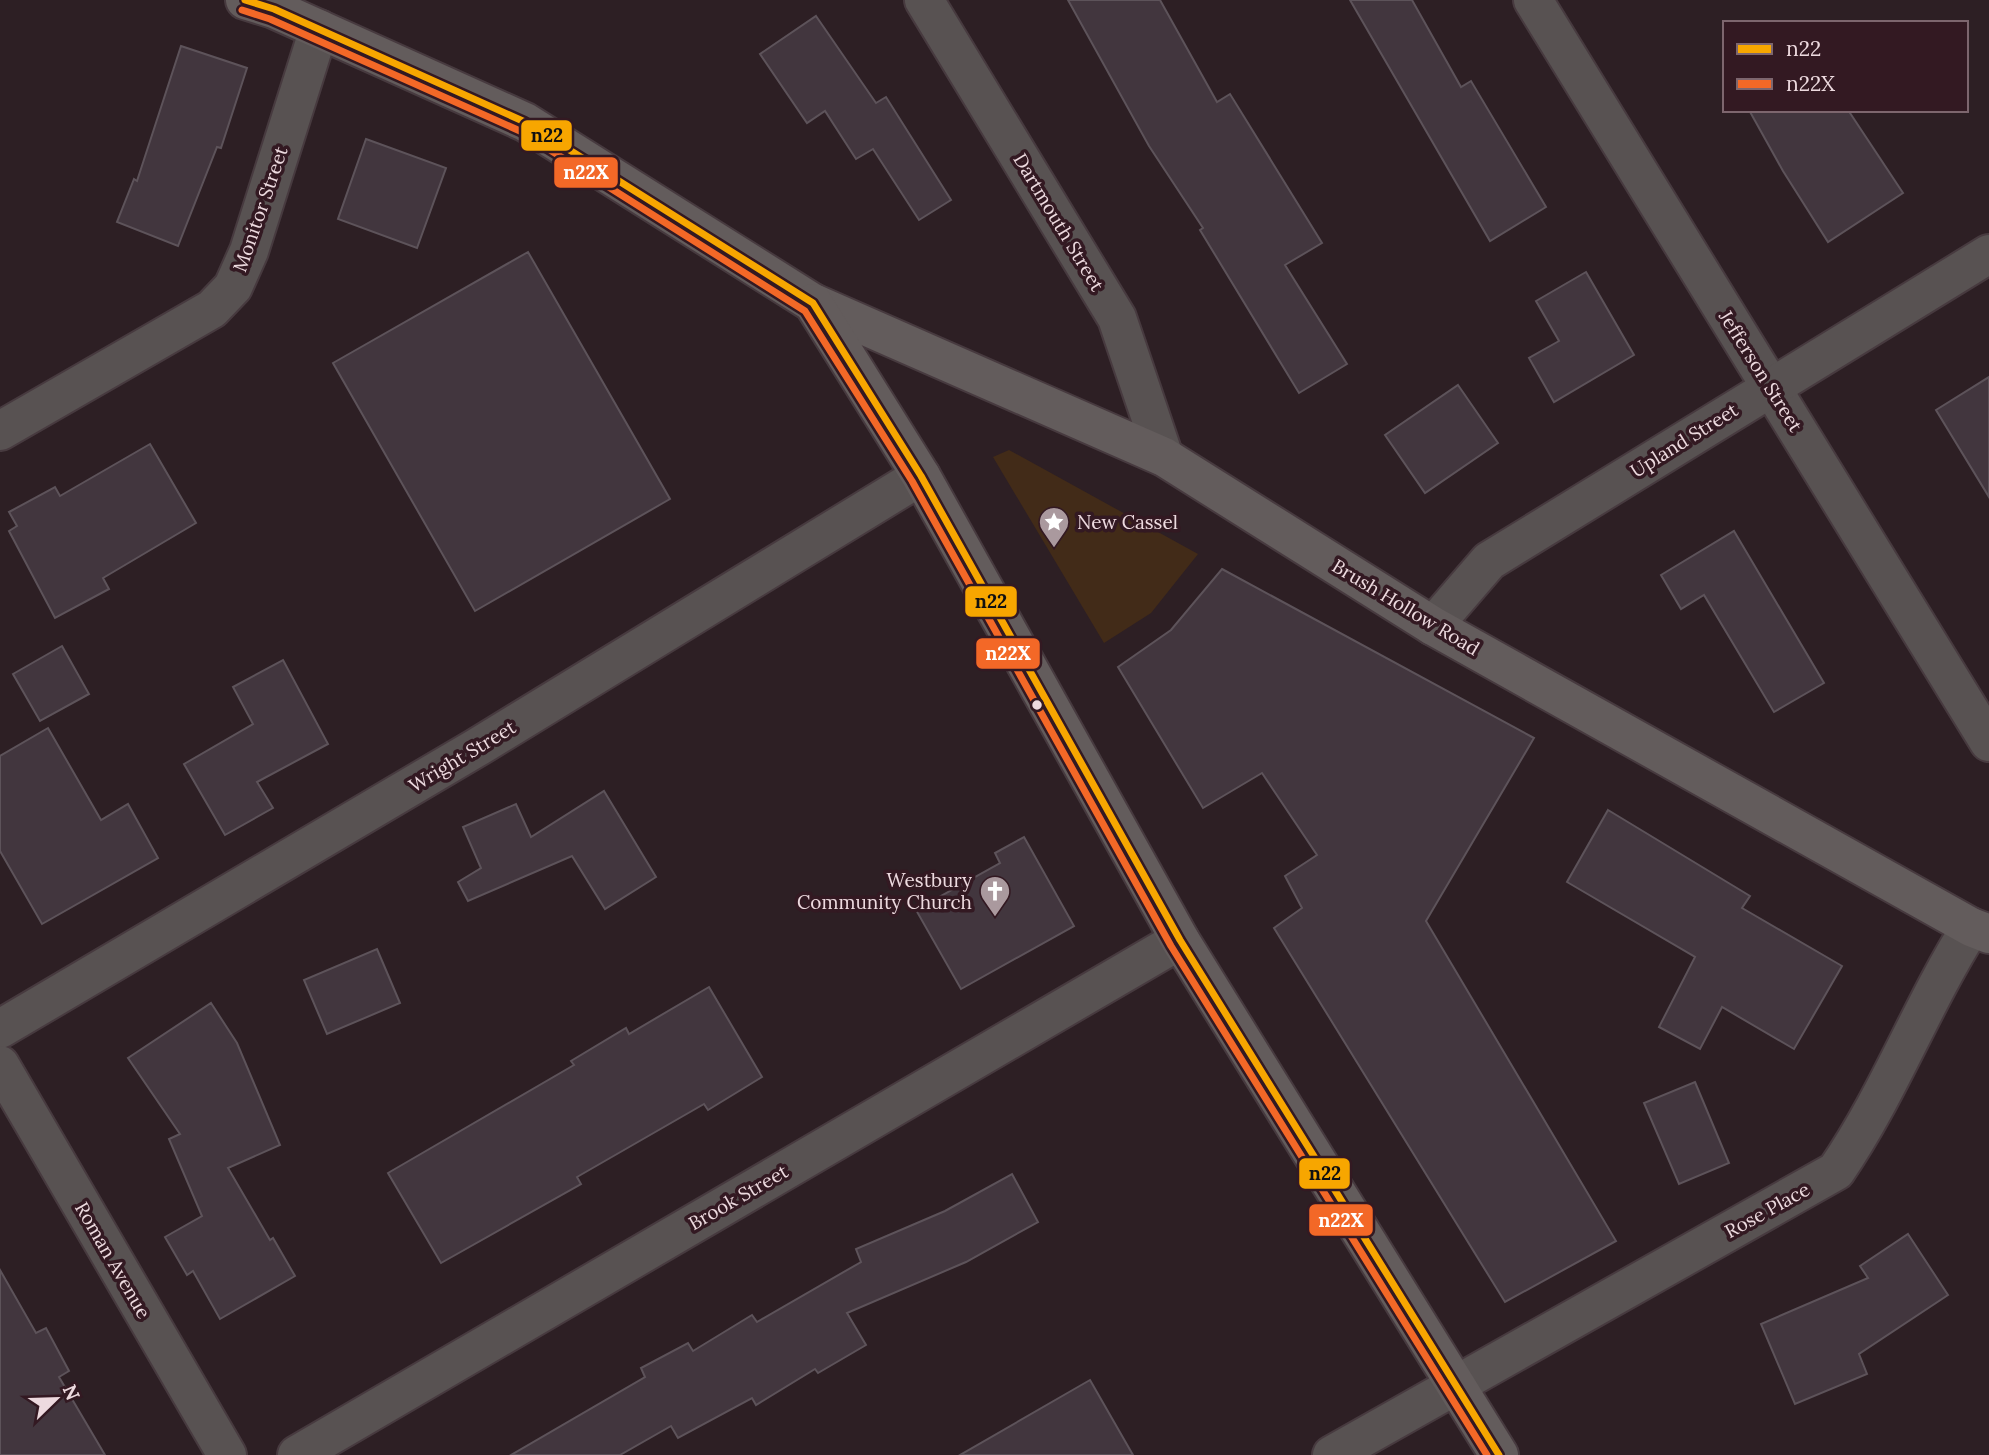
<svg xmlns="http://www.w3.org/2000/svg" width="1989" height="1455" viewBox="0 0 1989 1455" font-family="Lora,serif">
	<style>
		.green { fill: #422b18 }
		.building { fill: #42363e; stroke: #5d535a; stroke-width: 2 }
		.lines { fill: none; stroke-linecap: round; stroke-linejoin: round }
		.minor-casing { stroke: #473a3f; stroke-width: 42 }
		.secondary-casing { stroke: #473a3f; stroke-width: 42 }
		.minor { stroke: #585252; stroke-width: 38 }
		.secondary { stroke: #635c5c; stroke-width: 38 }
		.bus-1-casing { stroke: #331922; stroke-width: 12 }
		.bus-2-casing { stroke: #331922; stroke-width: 12 }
		.bus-1 { stroke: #f7a600; stroke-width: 7 }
		.bus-2 { stroke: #f36827; stroke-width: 7 }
		.bus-dot { fill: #eddadf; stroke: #331922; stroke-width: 2.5 }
		.labels { text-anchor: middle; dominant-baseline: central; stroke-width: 7; stroke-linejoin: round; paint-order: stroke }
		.street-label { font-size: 19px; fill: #eddadf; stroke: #331922 }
		.poi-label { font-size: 19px; fill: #eddadf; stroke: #331922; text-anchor: start }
		.line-badge { stroke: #331922; stroke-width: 2.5 }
		.badge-label { font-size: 19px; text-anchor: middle; font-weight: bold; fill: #fff }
		.pale-badge-label { font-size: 19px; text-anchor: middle; font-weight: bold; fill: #111 }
	</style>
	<rect width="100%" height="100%" fill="#2d1f24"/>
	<polygon class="green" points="1009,450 1198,554 1151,613 1104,643 993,457"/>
	<g class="building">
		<polygon points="1068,0 1160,0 1217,102 1230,94 1322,243 1285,265 1347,364 1299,393 1200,230 1203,228 1149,146"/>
		<polygon points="1350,0 1412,0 1461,87 1471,81 1546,207 1490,241"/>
		<polygon points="816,16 876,103 886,97 951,200 919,220 873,149 856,159 825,111 807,123 760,54"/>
		<polygon points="181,46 247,68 221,148 217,147 178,246 117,222 134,179 137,181"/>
		<polygon points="1749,110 1848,110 1903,193 1828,242 1783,171"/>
		<polygon points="366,139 446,168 417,248 338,219"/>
		<polygon points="528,252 670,499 475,611 333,363"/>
		<polygon points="1586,272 1634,355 1554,402 1529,358 1559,341 1536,301"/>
		<polygon points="1989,377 1989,497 1936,410"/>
		<polygon points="1458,385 1498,443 1425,493 1385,435"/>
		<polygon points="150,444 196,523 103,578 109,589 55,618 9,531 17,526 9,512 55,487 60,496"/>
		<polygon points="1734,531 1824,683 1774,712 1704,595 1681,609 1661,575"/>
		<polygon points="1222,569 1534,738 1426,921 1616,1241 1505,1302 1274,928 1302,908 1285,876 1317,855 1262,773 1203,808 1118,667 1171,630"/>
		<polygon points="62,646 89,694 40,721 13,674"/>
		<polygon points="283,660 328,744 257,782 273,808 225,835 184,764 253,724 233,687"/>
		<polygon points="48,728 101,820 128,804 158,858 42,924 0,851 0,756"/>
		<polygon points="604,791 656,877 605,909 572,856 468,901 458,882 481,868 463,827 516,804 531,837"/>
		<polygon points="1608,810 1750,896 1742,908 1842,966 1794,1049 1722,1007 1700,1049 1659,1027 1695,957 1567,882"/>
		<polygon points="1024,837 1074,926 961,989 916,910 1000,863 995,853"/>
		<polygon points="377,949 400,1003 327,1034 304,980"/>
		<polygon points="709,987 762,1077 708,1110 704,1104 577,1177 581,1184 441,1263 388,1173 574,1065 571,1061 626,1028 629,1034"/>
		<polygon points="211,1003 237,1043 280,1145 228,1168 270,1240 273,1238 295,1276 220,1319 193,1271 187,1275 165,1237 202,1216 169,1139 180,1134 128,1058"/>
		<polygon points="1695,1082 1729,1163 1679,1184 1644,1103"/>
		<polygon points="1012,1174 1038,1222 966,1262 847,1313 866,1345 818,1373 815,1369 756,1405 752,1398 678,1438 671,1426 620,1455 511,1455 645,1377 641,1368 688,1343 693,1351 752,1315 757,1322 861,1262 856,1249 945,1211"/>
		<polygon points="1908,1234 1948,1295 1859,1354 1867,1374 1795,1404 1761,1324 1868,1278 1860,1266"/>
		<polygon points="0,1270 36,1333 46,1328 69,1371 59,1377 105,1455 0,1455"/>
		<polygon points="1090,1380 1133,1455 960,1455"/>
	</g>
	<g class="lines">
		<g class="minor-casing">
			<g id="minor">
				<polyline points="924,0 1117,318 1164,457"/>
				<polyline points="1533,0 1989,742"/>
				<polyline points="0,431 212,309 233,287 249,251 319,29"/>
				<polyline points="1433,626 1489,561 1989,254"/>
				<polyline points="0,1029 476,748 921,476"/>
				<polyline points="0,1065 227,1455"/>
				<polyline points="297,1455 1180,940"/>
				<path d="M1332,1455L1836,1171C1889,1094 1921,1006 1971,927"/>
			</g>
		</g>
		<g class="secondary-casing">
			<g id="secondary">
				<polyline points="245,0 274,9 525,122 813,303 1164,457 1433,626 1971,927 1989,934"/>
				<polyline points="813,303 921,476 1180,940 1499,1455"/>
			</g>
		</g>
		<use href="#minor" class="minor"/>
		<use href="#secondary" class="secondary"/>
		<g class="bus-1-casing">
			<polyline id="bus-1" points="245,0 274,9 525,122 813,303 921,476 1180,940 1499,1455"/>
		</g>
		<g class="bus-2-casing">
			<polyline id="bus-2" points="242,10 270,19 520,131 805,311 912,481 1171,946 1487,1455"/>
		</g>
		<use href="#bus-1" class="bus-1"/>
		<use href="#bus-2" class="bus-2"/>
	</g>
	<defs>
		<g id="sight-pin" transform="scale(1.575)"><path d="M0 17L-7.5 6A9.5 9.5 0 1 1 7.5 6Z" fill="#aa999e" stroke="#331922"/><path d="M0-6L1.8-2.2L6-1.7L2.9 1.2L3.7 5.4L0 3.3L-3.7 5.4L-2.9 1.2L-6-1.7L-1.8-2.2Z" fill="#fff"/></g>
		<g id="church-pin" transform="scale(1.575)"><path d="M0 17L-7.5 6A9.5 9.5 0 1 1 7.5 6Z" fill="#aa999e" stroke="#331922"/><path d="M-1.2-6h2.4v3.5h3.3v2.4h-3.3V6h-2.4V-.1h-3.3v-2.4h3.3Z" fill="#fff"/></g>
	</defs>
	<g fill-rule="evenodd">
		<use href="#sight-pin" x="1054" y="522"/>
		<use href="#church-pin" x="995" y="891"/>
	</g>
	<circle class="bus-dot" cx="1037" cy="705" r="6"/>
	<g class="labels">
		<g class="street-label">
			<text transform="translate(260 209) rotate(-71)">Monitor Street</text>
			<text transform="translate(1059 222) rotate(59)">Dartmouth Street</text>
			<text transform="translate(1761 371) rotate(58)">Jefferson Street</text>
			<text transform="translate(1684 440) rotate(-32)">Upland Street</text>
			<text transform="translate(1406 607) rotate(31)">Brush Hollow Road</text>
			<text transform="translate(462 756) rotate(-31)">Wright Street</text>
			<text transform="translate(738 1197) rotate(-30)">Brook Street</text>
			<text transform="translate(1767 1210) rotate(-29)">Rose Place</text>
			<text transform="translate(113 1260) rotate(60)">Roman Avenue</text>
		</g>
		<g class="poi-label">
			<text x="1077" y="522">New Cassel</text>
			<text x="972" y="880" text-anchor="end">Westbury<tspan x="972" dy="22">Community Church</tspan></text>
		</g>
	</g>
	<g class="line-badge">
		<rect x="520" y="119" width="53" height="33" rx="7" fill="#f7a600"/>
		<rect x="553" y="156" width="66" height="33" rx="7" fill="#f36827"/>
		<rect x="964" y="585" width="54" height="33" rx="7" fill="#f7a600"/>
		<rect x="975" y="637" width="66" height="33" rx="7" fill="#f36827"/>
		<rect x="1298" y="1157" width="53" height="33" rx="7" fill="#f7a600"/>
		<rect x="1308" y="1203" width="66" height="34" rx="7" fill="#f36827"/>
	</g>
	<g class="badge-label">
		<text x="586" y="179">n22X</text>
		<text x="1008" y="660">n22X</text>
		<text x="1341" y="1227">n22X</text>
	</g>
	<g class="pale-badge-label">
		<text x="547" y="142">n22</text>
		<text x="991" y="608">n22</text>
		<text x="1325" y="1180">n22</text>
	</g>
	<rect x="1723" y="21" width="245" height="91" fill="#331922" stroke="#7d666e" stroke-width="2"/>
	<rect x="1737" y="44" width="35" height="10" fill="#f7a600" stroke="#7d666e" stroke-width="2"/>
	<text x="1786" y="56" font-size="21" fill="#eddadf">n22</text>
	<rect x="1737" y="79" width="35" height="10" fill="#f36827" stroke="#7d666e" stroke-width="2"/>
	<text x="1786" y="91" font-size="21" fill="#eddadf">n22X</text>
	<g transform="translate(56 1399) rotate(67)" stroke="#331922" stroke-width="5" paint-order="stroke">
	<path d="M0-5L12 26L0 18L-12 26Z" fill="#eddadf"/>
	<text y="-10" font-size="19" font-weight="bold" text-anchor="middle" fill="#eddadf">N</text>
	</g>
</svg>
